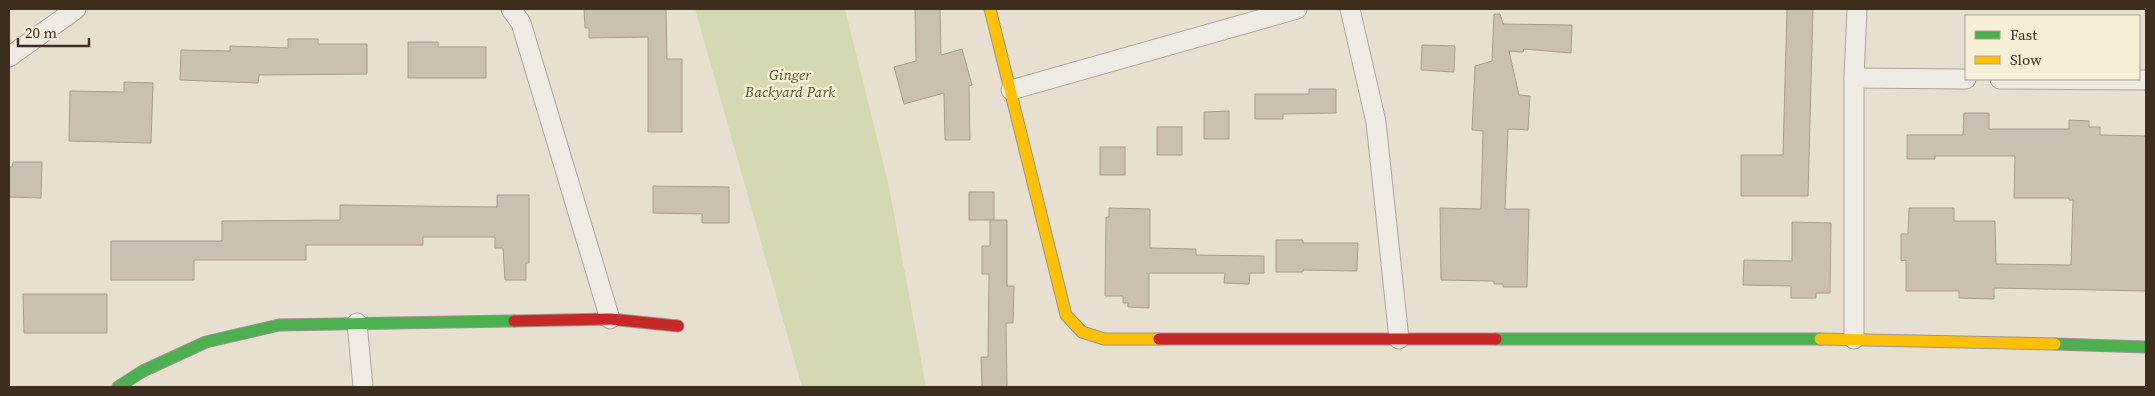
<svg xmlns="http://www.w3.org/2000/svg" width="2155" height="396" viewBox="0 0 2155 396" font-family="'Source Serif 4',serif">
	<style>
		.green { fill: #d6d7b3 }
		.building { fill: #cbbfb2; stroke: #a89c90 }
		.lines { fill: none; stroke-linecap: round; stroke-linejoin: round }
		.street-casing { stroke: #ada599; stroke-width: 21 }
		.fast-casing { stroke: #9c958a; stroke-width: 13 }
		.slow-casing { stroke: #9c958a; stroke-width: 13 }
		.jam-casing { stroke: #9c958a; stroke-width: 13 }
		.street { stroke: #efebe3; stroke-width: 19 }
		.fast { stroke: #4caf50; stroke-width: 11 }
		.slow { stroke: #ffc107; stroke-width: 11 }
		.jam { stroke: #c62828; stroke-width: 11 }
		.labels { text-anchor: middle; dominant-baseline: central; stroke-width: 5; stroke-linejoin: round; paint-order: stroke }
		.park-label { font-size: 15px; font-style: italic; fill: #4d5a26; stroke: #f7eed8 }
	</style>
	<rect width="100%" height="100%" fill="#e7e0d1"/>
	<polygon class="green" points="695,9 845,9 889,187 926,387 802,387"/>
	<g class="building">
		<polygon points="584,9 666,9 667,59 682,59 682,132 648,132 648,37 589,38 589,28 585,28"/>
		<polygon points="915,9 940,9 941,55 962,49 972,85 969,86 970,140 945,140 944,93 904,104 894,67 916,61"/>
		<polygon points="1787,9 1813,9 1808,196 1741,196 1741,155 1783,155"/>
		<polygon points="1494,14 1500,14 1503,24 1572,25 1571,53 1524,49 1523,52 1509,51 1519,95 1530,96 1528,130 1508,129 1505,209 1529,209 1527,287 1503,287 1503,284 1494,284 1494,281 1441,280 1440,208 1481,209 1483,131 1472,130 1475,66 1492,61"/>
		<polygon points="288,39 318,39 318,44 367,44 367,74 259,75 258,83 180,80 181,50 230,51 230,46 288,48"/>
		<polygon points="408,42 438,42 438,47 486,47 486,78 408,78"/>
		<polygon points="1422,45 1455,46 1454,72 1421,70"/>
		<polygon points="124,82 153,83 151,143 69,141 70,91 124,92"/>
		<polygon points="1309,89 1336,89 1336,113 1283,114 1283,119 1255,119 1255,94 1309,94"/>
		<polygon points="1229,111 1229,139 1204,139 1204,112"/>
		<polygon points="1964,113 1989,113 1989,129 2069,129 2069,120 2089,121 2089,127 2100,127 2100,135 2146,136 2146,291 1994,288 1994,299 1959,298 1959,291 1906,291 1906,260 1901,261 1901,234 1908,234 1909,208 1954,208 1954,221 1995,221 1996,264 2071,265 2073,200 2069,200 2069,198 2014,198 2015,156 1935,156 1935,159 1907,159 1907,135 1963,135"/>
		<rect x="1157" y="127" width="25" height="28"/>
		<rect x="1100" y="147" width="25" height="28"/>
		<polygon points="13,162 42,162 41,198 9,197 9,167 12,167"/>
		<polygon points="653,186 729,187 729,223 702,223 702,214 653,213"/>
		<rect x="969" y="192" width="25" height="28"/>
		<polygon points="497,195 529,195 529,263 526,263 526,280 505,280 503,248 495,248 495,237 423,237 423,245 306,245 306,260 194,260 194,280 111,280 111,241 222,241 222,221 340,220 340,205 497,207"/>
		<polygon points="1109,208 1150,209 1150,248 1196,249 1196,255 1264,256 1264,273 1250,273 1249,284 1224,283 1225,273 1149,273 1149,308 1128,307 1128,303 1123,303 1123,296 1105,296 1106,217 1109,217"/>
		<polygon points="990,220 1007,220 1007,286 1014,286 1013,323 1006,323 1007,387 982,387 981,357 988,357 989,274 982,274 982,246 990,246"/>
		<polygon points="1792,222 1831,223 1830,293 1816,293 1816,298 1791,298 1791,286 1743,285 1744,260 1792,261"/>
		<polygon points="1276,240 1303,240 1303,243 1358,243 1357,271 1303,270 1303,272 1276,272"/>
		<polygon points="23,294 107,294 107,333 24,333"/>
	</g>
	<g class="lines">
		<g class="street-casing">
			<g id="street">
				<polyline points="511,9 521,23 610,319"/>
				<polyline points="1350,9 1376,122 1399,339"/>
				<polyline points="9,57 76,9"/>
				<polyline points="1854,78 1966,79"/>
				<polyline points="2000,79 2146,80"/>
				<polyline points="1011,90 1297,9"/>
				<polyline points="357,323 363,387"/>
				<polyline points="1854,339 1854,78 1857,9"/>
			</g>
		</g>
		<g class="fast-casing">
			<g id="fast">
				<polyline points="1496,339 1820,339"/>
				<polyline points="2055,344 2146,347"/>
				<polyline points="118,387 143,371 206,342 279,325 514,321"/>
			</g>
		</g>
		<g class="slow-casing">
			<g id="slow">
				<polyline points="990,9 1066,315 1082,332 1104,339 1159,339"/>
				<polyline points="1820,339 2055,344"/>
			</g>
		</g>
		<g class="jam-casing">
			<g id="jam">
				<polyline points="514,321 610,319 678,326"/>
				<polyline points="1159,339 1496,339"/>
			</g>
		</g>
		<use href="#street" class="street"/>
		<use href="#fast" class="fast"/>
		<use href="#slow" class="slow"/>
		<use href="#jam" class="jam"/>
	</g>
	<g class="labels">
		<g class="park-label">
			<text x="790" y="74">Ginger<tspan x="790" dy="17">Backyard Park</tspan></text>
		</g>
	</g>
	<rect width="2155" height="396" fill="none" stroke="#3d2e20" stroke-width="20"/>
	<rect x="1965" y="15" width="175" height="65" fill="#f7eed8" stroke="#ada18e"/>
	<rect x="1975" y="31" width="25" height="8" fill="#4caf50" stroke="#ada18e"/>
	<text x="2010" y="40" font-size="15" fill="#3d2e20">Fast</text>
	<rect x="1975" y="56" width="25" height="8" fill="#ffc107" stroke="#ada18e"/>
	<text x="2010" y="65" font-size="15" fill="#3d2e20">Slow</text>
	<path d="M18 38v8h71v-8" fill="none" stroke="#3d2e20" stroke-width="2.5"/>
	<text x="25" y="38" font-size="15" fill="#3d2e20" stroke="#f7eed8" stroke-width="4" paint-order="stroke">20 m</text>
</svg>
